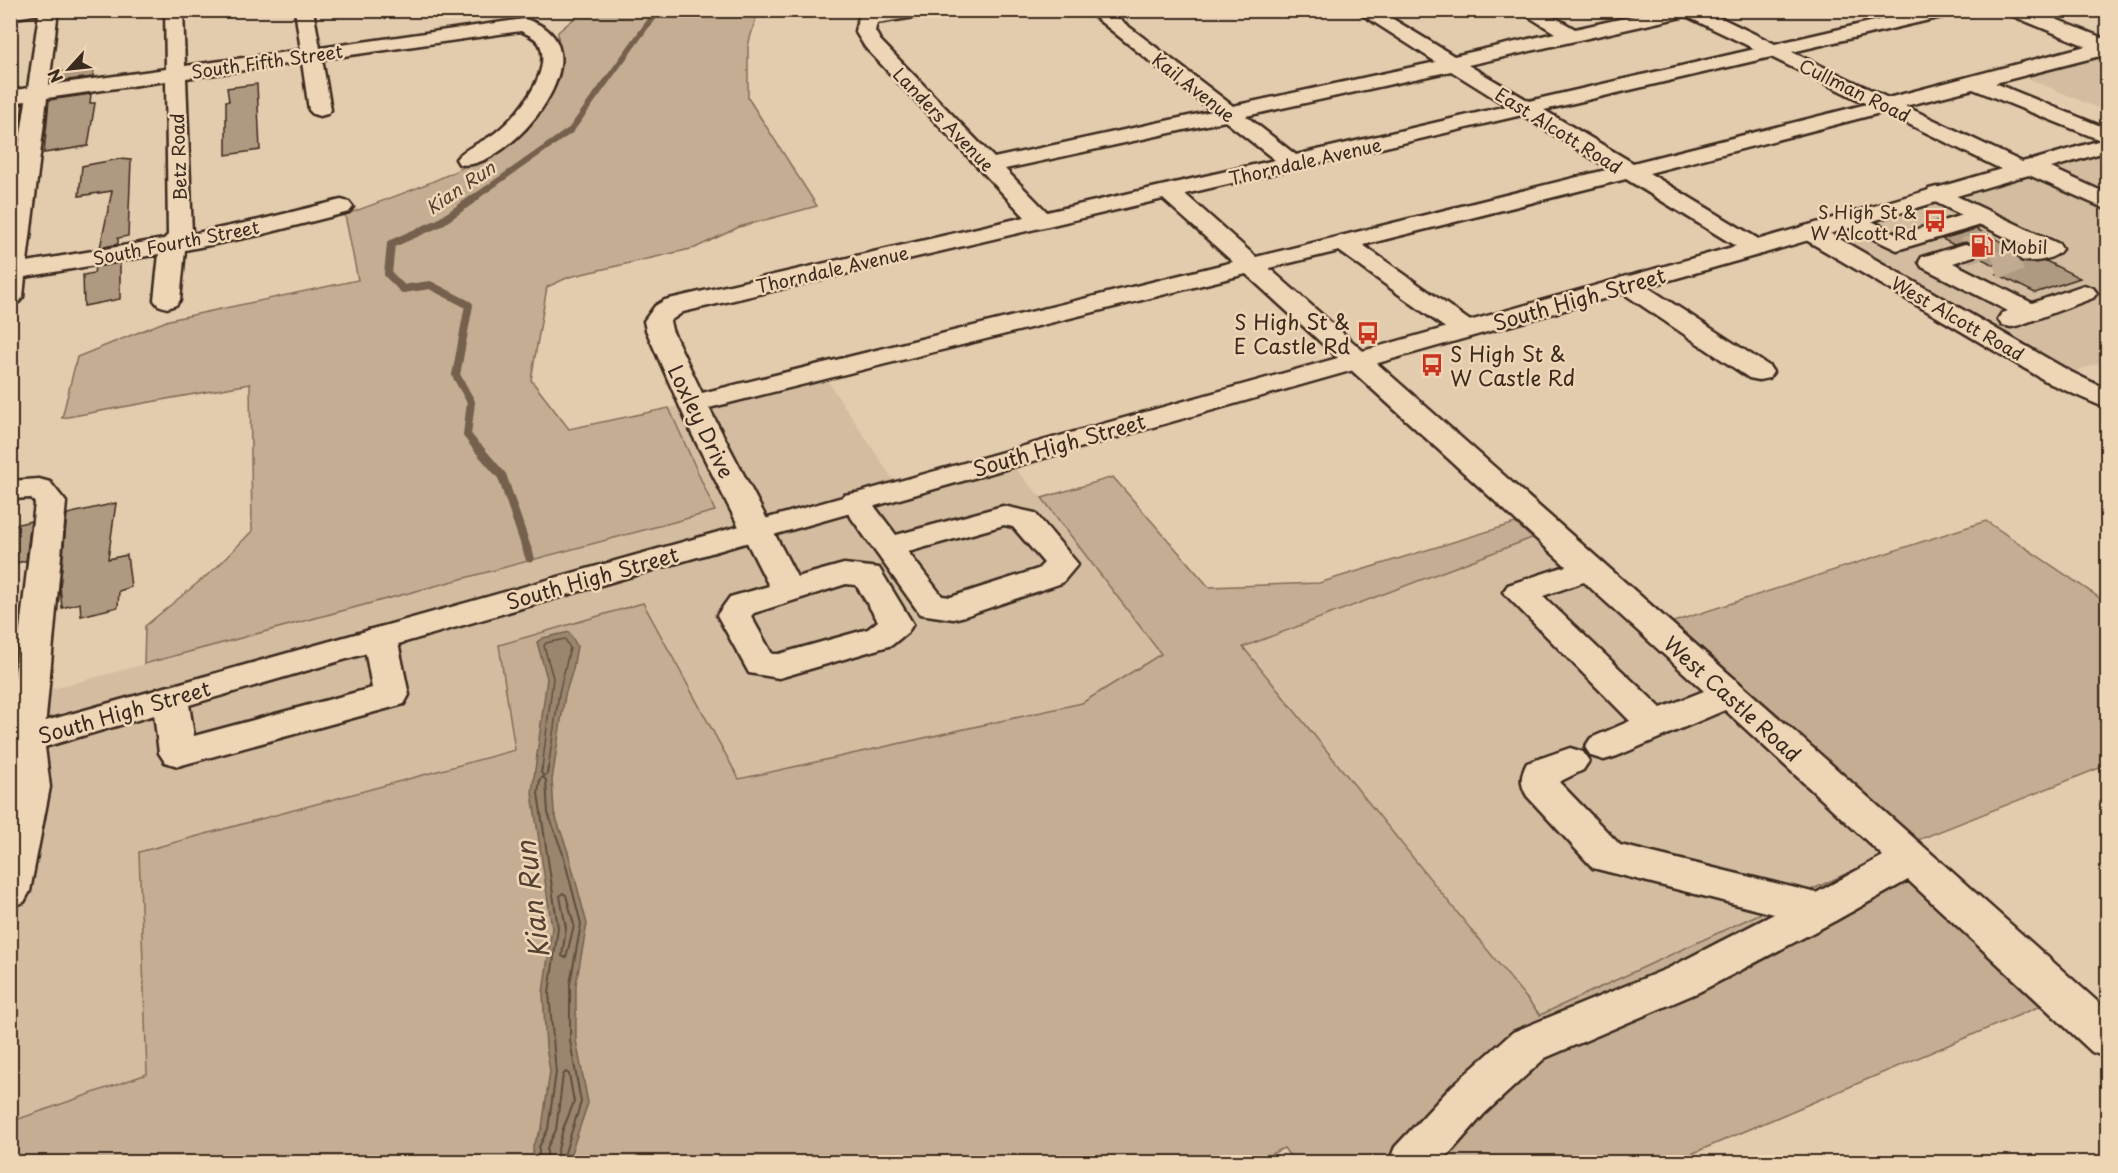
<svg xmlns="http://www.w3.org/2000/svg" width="2118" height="1173" viewBox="0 0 2118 1173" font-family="'Playpen Sans',sans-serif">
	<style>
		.built { fill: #d3bca0 }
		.green { fill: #c4ad92; stroke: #806c58; stroke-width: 1.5 }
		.water { fill: #9a856e; stroke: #74614e; stroke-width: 1.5 }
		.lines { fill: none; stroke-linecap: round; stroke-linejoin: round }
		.shore-far1 { stroke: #614e3e; stroke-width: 1.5 }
		.shore { stroke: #614e3e; stroke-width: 2 }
		.stream-far2 { stroke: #74614e; stroke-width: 6 }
		.stream-far1 { stroke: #74614e; stroke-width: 8 }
		.stream { stroke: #74614e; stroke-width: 9 }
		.building { fill: #af9980; stroke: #3b2a1e; stroke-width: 1.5 }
		.minor-tunnel { stroke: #c1ab90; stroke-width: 26; stroke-dasharray: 26 13; stroke-linecap: butt }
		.minor-casing { stroke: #3b2a1e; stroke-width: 5 }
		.major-casing { stroke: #3b2a1e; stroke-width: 5 }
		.minor { fill: #eed5b6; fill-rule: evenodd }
		.major { fill: #eed5b6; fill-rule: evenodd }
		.labels { text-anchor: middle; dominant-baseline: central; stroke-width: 5; stroke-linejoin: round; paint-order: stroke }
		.far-street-label { font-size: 18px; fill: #3b2a1e; stroke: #eed5b6 }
		.far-water-label { font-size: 18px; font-style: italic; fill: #534132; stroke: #eed5b6 }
		.far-poi-label { font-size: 18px; fill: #3b2a1e; stroke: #eed5b6; text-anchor: end }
		.street-label { font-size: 21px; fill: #3b2a1e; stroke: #eed5b6 }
		.poi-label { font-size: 21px; fill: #3b2a1e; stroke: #eed5b6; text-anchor: end }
		.near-water-label { font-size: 27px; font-style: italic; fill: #534132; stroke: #eed5b6 }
	</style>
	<rect width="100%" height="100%" fill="#e3cbad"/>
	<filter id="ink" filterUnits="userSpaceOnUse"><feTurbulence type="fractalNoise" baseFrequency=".0167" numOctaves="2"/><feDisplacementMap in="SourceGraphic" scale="12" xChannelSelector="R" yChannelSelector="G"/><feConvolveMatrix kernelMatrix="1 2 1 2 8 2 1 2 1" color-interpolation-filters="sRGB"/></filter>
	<g filter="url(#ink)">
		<g class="built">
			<polygon points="2107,45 2107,112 2004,68"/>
			<polygon points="2107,139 2107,360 2054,379 1796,229"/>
			<polygon points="821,371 904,496 1012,466 1042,498 1161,654 1082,703 739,779 643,603 499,646 515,750 139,852 147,1074 11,1122 11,700 715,511 669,408"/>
			<polygon points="1561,531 1889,854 1540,1016 1242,647 1532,538"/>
		</g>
		<g class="green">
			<path d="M583,11H758L748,45V98L817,206L739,227L695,248L569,277L547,287L531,380L569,429L669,408L715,511L144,664L145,626L217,567L252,531L250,384L62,418L77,357L169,320L358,280L345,215C417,187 537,154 559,69C561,58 558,43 558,32Z"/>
			<polygon points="1113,477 1209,587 1319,583 1515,523 1532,538 1243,647 1540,1015 1889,854 2050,1002 1677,1160 1678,1162 1294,1162 1284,1148 1254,1162 11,1162 10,1122 147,1074 139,852 515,750 499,645 643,603 739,779 1082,703 1161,654 1042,498"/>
			<polygon points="1986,521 2107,603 2107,765 1913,842 1667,624"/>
		</g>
		<polygon class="water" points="569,632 577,646 573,669 565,695 552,780 554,812 568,852 587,924 576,984 576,1040 588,1103 568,1162 533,1162 533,1145 542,1128 550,1071 546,1047 543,993 552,928 532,793 547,678 537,642 543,638"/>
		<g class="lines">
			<polyline class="shore-far1" points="542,769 553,678 544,646 546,643 565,639 570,648 559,693 548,769"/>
			<g class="shore">
				<polyline points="542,767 541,773 544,776 547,774 548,767"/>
				<polygon points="563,893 566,895 574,925 566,958 562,956 566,928 560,896"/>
				<polyline points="539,1162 539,1147 548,1129 556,1072 549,993 558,928 538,793 540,779 543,777 546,780 548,813 563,854 581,924 570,984 570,1041 581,1102 562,1162"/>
				<polyline points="547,1162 547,1148 556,1130 563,1075 566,1072 569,1074 574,1102 563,1129 555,1162"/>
			</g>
			<polyline class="stream-far2" points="474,198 571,130 658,10"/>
			<polyline class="stream-far1" points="476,197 439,223 391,244 388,274 403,289 430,285 469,305 456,375 471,402 467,435 479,450"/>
			<polyline class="stream" points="478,448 502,476 530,558"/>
		</g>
		<g class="building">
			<polygon points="94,68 93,77 52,82 53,73"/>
			<polygon points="257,84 260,150 226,155 226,101 229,101 227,88"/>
			<polygon points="91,94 90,103 95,103 88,146 44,153 49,100"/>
			<polygon points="23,104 21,120 10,121 10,105"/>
			<polygon points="119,159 131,160 128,236 118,238 118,244 100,248 112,191 79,196 82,166"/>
			<polygon points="1976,229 2019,250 2016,256 2021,262 2046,261 2080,278 2035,293 1997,274 2006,271 1976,256 1979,250 1974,244 1964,242 1954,245 1942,239"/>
			<polygon points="120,263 120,299 84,306 83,275 94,273 95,267"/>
			<polygon points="116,503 108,559 127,555 131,587 119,591 118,607 81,616 80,603 62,608 60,586 67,514"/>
			<polygon points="31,521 26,561 10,564 10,526"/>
		</g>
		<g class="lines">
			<g class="minor-tunnel">
				<polyline points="1965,251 1999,240"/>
				<polyline points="1995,266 2030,255"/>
			</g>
			<g class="minor-casing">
				<g id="minor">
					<path d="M10,10H58L49,85L166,69L165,10H183L185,66L301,50L295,10H313L320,48L524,19C618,43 506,175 459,164L456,159C464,148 484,142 495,133C516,117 552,74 540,45C536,37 528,35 521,31L322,59L331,110L327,114L320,116L313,114L309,110L302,62L186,78L192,234L259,220L341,200L349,202L353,207L349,212L259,235L185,250L180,300L176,305L167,308L158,305L154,300L159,254L25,277L23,297L19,302L10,305V207L26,101L10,103V91L28,88L39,14L10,19ZM166,81L168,235L164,239L27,262L47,98Z"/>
					<path d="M863,10H930L928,14L921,16L877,23L875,31L880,40L994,158L1212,111L1086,10H1107L1233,106L1436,62L1355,10H1378L1454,56L1555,33L1518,10H1542L1575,29L1660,10H1705L1775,44L1922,10H1957L1955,14L1792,52L1888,98L2086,46L2008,14L2006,10H2033L2108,40V54L1995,83L2108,129V143L1973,89L1905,106L2022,162L2030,160L2038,162L2108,194V210L2029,175L2021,177L2013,175L1884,112L1649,173L1765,243L1768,248L1765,253L1756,255L1747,253L1626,179L1363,245L1473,323L1477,329L1473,335L1464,337L1455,335L1339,251L1269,268L1814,749L2108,1011V1058L2092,1052L1908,880L1835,921L1699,992L1545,1058L1484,1114L1442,1162H1389L1395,1147L1452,1086L1513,1032L1669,968L1774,914L1593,868L1527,796C1520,784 1520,776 1527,763L1570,748L1583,752L1589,761L1583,770L1559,782L1620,845L1816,893L1883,856L1725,710L1617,756L1604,760L1591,756L1585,747L1591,738L1630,721L1503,592L1508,585L1566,566L1246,274L709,408L797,577L844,564L879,568L913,624L908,632L892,645L779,678L749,673L717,615L730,597L769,586L692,434L646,330L644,321L655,306L665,300L1025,217L865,47L855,31L858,19ZM1686,16L1755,49L1529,101L1468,65ZM1771,57L1867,104L1633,163L1544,110ZM1451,71L1507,106L1296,155L1246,116ZM1522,115L1610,169L1256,257L1185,194ZM1225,121L1275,160L1047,212L1005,169ZM1163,199L1233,262L702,393L672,330L670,321L683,312ZM1584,582L1704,691L1661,708L1543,596ZM846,584L856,585L878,621L868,629L779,654H772L751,616L754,613Z"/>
					<path d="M1937,187L2059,244L2062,249C2055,260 2033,263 2021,260L2018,255L2021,250L2028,248L1981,225L1897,250L1844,225L1840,220L1844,215L1852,213L1860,215L1899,235L1962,215L1929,199L1925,194L1929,189Z"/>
					<polygon points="1810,225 1819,227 2071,372 2108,390 2108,409 2051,384 1801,237 1798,232 1801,227"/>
					<polygon points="1965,244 1974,246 1977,251 1974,256 1953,263 2032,303 2084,285 2093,288 2097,293 2093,298 2020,325 2011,327 2002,325 1998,319 2002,313 2008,311 1922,267 1919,262 1922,257"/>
					<polygon points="1626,276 1635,279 1769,366 1773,372 1769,378 1759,380 1749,378 1617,289 1613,284 1617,279"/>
					<polygon points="39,479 50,482 66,502 44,739 50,787 30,891 24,902 10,907 10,714 35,503 31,498 10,499 10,481"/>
					<path d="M855,493L866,495L896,535L1003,506L1035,513L1078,564L1062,583L965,616L953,619L920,614L840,502L844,495ZM1004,525L1013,527L1044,563L1038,569L951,597L942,596L908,552Z"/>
					<polygon points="380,627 392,630 397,638 409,695 404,704 178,766 165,762 159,753 152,698 157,689 170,686 183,689 188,698 194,736 372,688 363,638 368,630"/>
				</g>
			</g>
			<g class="major-casing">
				<polygon id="major" points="2108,138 2108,151 1765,253 766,537 10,757 10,731 1747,243"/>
			</g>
			<use href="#minor" class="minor"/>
			<use href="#major" class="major"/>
		</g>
	</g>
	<defs>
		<g id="bus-bare" transform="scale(1.8)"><path d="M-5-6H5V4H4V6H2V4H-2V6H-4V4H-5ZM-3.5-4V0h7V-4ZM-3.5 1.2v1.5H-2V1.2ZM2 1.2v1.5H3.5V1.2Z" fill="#c8321e" stroke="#eed5b6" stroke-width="2.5" paint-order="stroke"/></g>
		<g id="fuel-bare" transform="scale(1.8)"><path d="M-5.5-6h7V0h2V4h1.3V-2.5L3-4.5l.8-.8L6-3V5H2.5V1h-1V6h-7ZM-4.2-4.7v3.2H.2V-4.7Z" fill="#c8321e" stroke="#eed5b6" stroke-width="2.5" paint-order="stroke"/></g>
	</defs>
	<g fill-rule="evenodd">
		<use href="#bus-bare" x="1935" y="221"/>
		<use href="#fuel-bare" x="1982" y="246"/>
		<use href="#bus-bare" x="1368" y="333"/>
		<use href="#bus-bare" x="1432" y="365"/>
	</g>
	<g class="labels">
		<g class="far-street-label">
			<text transform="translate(267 61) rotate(-8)">South Fifth Street</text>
			<text transform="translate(1194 87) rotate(38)">Kail Avenue</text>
			<text transform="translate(1855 90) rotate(26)">Cullman Road</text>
			<text transform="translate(944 119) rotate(46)">Landers Avenue</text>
			<text transform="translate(1559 130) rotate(32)">East Alcott Road</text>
			<text transform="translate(178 157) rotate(-92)">Betz Road</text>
			<text transform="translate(1305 161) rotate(-13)">Thorndale Avenue</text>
			<text transform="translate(176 242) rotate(-11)">South Fourth Street</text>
			<text transform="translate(832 269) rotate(-13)">Thorndale Avenue</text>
			<text transform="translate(1958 318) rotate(30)">West Alcott Road</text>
		</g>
		<g class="far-water-label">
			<text transform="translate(460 187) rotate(-34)">Kian Run</text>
		</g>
		<g class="far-poi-label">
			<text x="1917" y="211">S High St &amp;<tspan x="1917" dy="21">W Alcott Rd</tspan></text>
			<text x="2000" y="246" text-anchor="start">Mobil</text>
		</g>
		<g class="street-label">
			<text transform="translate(1579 298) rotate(-16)">South High Street</text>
			<text transform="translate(702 421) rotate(64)">Loxley Drive</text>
			<text transform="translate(1059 444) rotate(-16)">South High Street</text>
			<text transform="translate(592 577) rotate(-16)">South High Street</text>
			<text transform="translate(1733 698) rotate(42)">West Castle Road</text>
			<text transform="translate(124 711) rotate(-16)">South High Street</text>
		</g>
		<g class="poi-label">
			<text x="1350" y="321">S High St &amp;<tspan x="1350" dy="24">E Castle Rd</tspan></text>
			<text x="1450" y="353" text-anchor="start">S High St &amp;<tspan x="1450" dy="24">W Castle Rd</tspan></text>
		</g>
		<g class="near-water-label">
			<text transform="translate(531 900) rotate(-97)">Kian Run</text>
		</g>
	</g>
	<rect width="2118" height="1173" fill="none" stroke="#eed5b6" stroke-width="36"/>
	<rect x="18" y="18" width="2082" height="1137" fill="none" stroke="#3b2a1e" stroke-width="2" filter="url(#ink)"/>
	<g transform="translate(69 69) rotate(243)" stroke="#eed5b6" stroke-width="4.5" paint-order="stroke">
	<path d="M0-4.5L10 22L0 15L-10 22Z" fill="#3b2a1e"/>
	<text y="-9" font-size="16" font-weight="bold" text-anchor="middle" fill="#3b2a1e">N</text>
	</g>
</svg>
